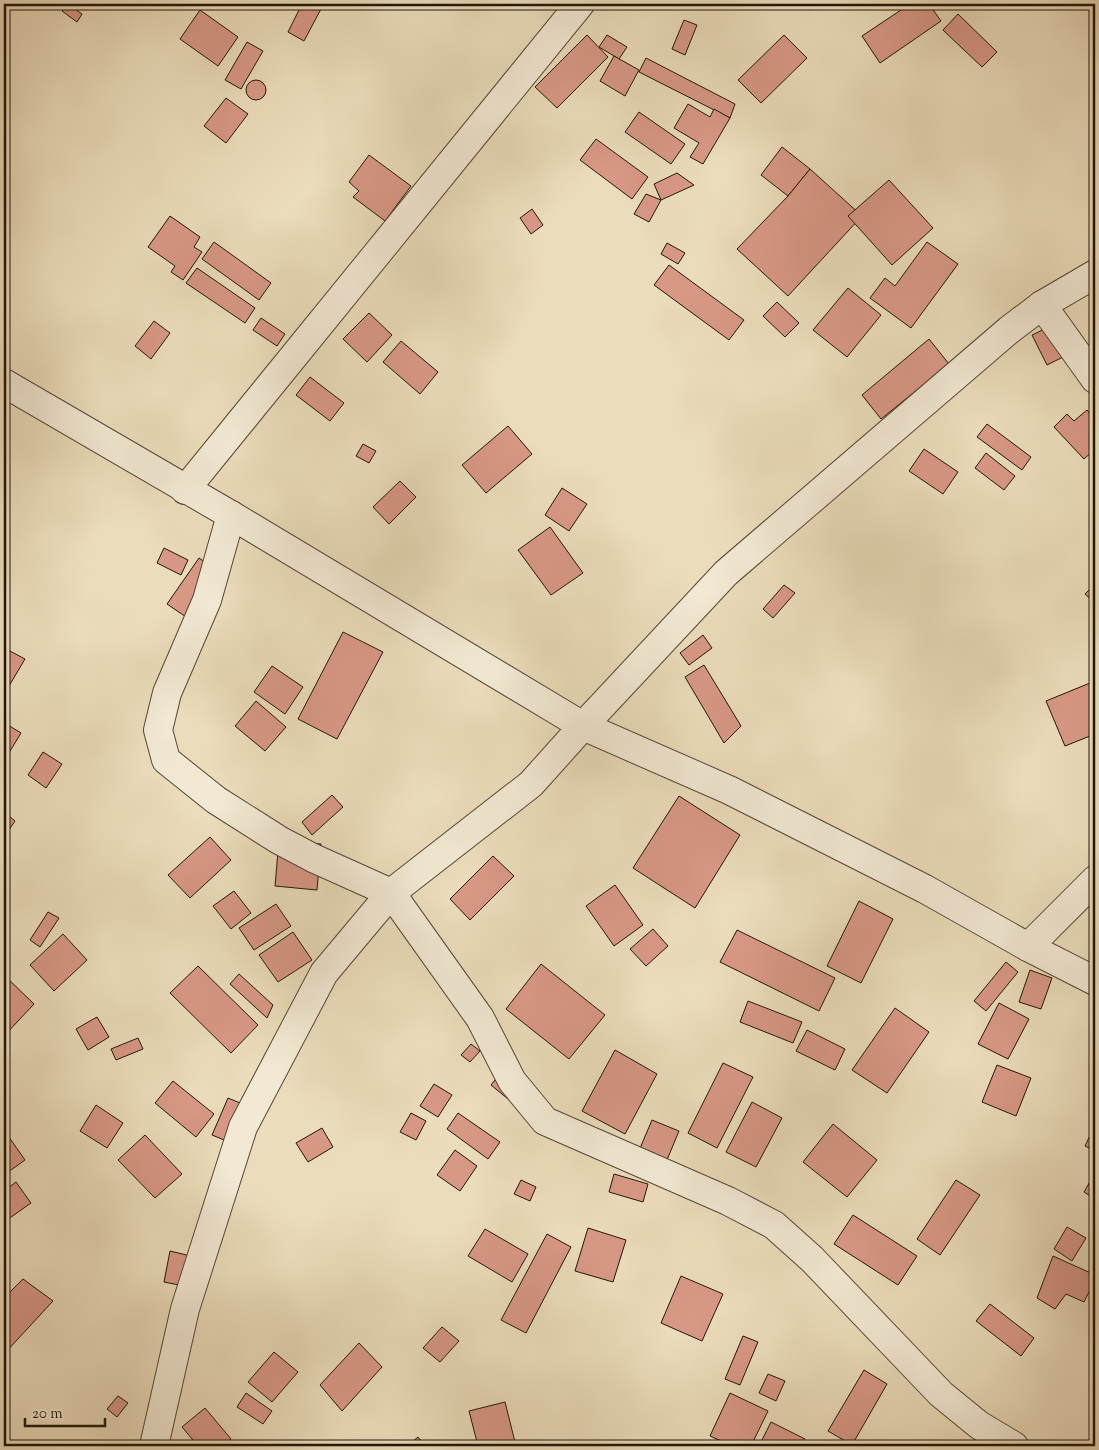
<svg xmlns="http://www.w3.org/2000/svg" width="1099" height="1450" viewBox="0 0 1099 1450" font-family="'Sorts Mill Goudy',serif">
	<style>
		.building { fill: #d89886; stroke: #221608 }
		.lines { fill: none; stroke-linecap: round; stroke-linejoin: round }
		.minor-casing { stroke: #544835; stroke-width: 30 }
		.minor { stroke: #f2e8d3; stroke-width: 28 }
	</style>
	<rect width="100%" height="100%" fill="#ebdcbb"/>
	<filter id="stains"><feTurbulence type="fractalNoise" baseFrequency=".004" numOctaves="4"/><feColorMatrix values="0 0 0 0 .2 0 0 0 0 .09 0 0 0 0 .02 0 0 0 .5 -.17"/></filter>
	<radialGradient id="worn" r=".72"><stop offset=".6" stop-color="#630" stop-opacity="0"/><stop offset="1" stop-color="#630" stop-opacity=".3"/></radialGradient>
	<g class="building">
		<polygon points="68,4 82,14 77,22 62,11"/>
		<polygon points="302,4 316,4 322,7 304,41 288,32"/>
		<polygon points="804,4 818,4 808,10"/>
		<polygon points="910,4 929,4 941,21 880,63 862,36"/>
		<polygon points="200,10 238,37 218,66 180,39"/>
		<polygon points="958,14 997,52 982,67 943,30"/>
		<polygon points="684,20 697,25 685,55 672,49"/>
		<polygon points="587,35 608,57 557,108 535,87"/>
		<polygon points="607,35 627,47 619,59 599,47"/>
		<polygon points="784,35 807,58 761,103 738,80"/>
		<polygon points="247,42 263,51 241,89 225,80"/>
		<polygon points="614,56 639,70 625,96 600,81"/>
		<polygon points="646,58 735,104 730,118 639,72"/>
		<circle cx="256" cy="90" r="10"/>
		<polygon points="226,98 248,114 226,143 204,126"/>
		<polygon points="688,104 710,117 714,109 730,118 703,164 690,157 699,143 674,128"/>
		<polygon points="639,112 685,144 671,164 625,132"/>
		<polygon points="596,139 648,177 632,199 580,160"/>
		<polygon points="782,147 810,169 788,196 761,175"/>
		<polygon points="369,155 411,186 385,221 353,197 359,191 349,182"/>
		<polygon points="810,169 862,216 788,296 737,249 788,196"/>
		<polygon points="677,173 694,185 661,200 654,184"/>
		<polygon points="889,180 933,228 892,265 848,216"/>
		<polygon points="646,194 661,200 649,222 634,214"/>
		<polygon points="532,209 543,225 531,234 520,218"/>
		<polygon points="170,216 200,237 194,247 202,252 183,280 171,272 175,266 148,247"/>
		<polygon points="214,242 271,283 259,300 202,259"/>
		<polygon points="927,242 958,264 911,328 870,298 885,278 895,286"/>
		<polygon points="667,243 685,253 678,264 661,254"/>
		<polygon points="669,265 744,320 729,340 654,285"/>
		<polygon points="197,268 255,308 245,323 186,283"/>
		<polygon points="848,288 881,315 847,357 813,330"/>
		<polygon points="777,302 799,323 785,337 763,316"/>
		<polygon points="369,313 392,335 367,362 343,339"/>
		<polygon points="261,318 285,334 277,346 253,330"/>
		<polygon points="154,321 170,333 151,359 135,346"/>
		<polygon points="1049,327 1063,357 1047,365 1032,335"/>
		<polygon points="929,339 949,364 881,419 862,395"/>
		<polygon points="401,341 438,372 420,394 383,362"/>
		<polygon points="310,377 344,403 330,421 296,395"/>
		<polygon points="1087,410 1095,419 1095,449 1084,459 1054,427 1067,414 1074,421"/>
		<polygon points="987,424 1031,457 1022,470 977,437"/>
		<polygon points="508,426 532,454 486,493 462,465"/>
		<polygon points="363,444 376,451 369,463 356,456"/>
		<polygon points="924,449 958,472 943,494 909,471"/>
		<polygon points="986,453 1015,476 1004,490 975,468"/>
		<polygon points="400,481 416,497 389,524 373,507"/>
		<polygon points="562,488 587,504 569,531 545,515"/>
		<polygon points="550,527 583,573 551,595 518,550"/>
		<polygon points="164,548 188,560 181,575 157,563"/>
		<polygon points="199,558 221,573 189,619 167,604"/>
		<polygon points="1095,584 1095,603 1085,594"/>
		<polygon points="784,585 795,593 773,618 763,609"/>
		<polygon points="343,632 383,652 337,739 298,719"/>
		<polygon points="703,635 712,648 689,665 680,653"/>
		<polygon points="8,650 25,659 9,686 4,683 4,657"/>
		<polygon points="704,665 741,726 724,743 685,677"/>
		<polygon points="272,666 303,687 285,714 254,692"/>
		<polygon points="1090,683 1095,696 1095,734 1065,746 1046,701"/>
		<polygon points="256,701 286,727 265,751 235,726"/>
		<polygon points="8,725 21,733 4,761 4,732"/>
		<polygon points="43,752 62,764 46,788 28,775"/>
		<polygon points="332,795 343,807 312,835 302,822"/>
		<polygon points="679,796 740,835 695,908 633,868"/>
		<polygon points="4,812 15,821 4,837"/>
		<polygon points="210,837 231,860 190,898 168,875"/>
		<polygon points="279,840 321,844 317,890 275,886"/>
		<polygon points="493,856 514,876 470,920 450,899"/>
		<polygon points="615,885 643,925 614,946 586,906"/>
		<polygon points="234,891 251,913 231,929 213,906"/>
		<polygon points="859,901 893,919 861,983 827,966"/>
		<polygon points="276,904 291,926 254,950 239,928"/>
		<polygon points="48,912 59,918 40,947 30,940"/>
		<polygon points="653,929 668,946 646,966 630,949"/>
		<polygon points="737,930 835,978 819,1011 720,962"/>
		<polygon points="293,932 312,960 278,982 259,955"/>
		<polygon points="63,934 87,960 54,991 30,965"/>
		<polygon points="1006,962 1018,972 986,1011 974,1001"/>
		<polygon points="541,964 605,1015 569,1059 506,1009"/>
		<polygon points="198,966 258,1025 231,1053 170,993"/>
		<polygon points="1030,970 1052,978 1041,1009 1019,1002"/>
		<polygon points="239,974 273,1005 267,1018 230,984"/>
		<polygon points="4,975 34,1004 4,1036"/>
		<polygon points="748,1001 802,1022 793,1043 740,1022"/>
		<polygon points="999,1003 1029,1019 1008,1059 978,1044"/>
		<polygon points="895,1008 929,1032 887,1093 852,1070"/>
		<polygon points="97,1017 109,1037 88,1050 76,1029"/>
		<polygon points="807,1030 845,1049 835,1070 796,1051"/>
		<polygon points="138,1038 143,1049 116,1060 111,1049"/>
		<polygon points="471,1044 480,1051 470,1062 461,1055"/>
		<polygon points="615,1050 657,1074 625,1134 582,1111"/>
		<polygon points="723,1063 753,1077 717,1148 688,1133"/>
		<polygon points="997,1065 1031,1078 1016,1116 982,1102"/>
		<polygon points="502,1071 519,1085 508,1099 491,1085"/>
		<polygon points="173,1081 214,1114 196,1137 155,1103"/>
		<polygon points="434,1084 452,1095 438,1117 420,1106"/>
		<polygon points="228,1098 245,1105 229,1142 212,1135"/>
		<polygon points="752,1102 782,1118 756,1167 726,1152"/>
		<polygon points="96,1105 123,1123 107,1148 80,1131"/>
		<polygon points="411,1113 426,1121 416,1140 400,1132"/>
		<polygon points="458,1113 500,1142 488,1159 447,1129"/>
		<polygon points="652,1120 679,1131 659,1179 632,1167"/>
		<polygon points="833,1124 877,1160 847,1197 803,1162"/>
		<polygon points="1095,1125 1095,1151 1085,1146"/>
		<polygon points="322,1128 333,1147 308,1162 296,1143"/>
		<polygon points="4,1130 25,1160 4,1175"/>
		<polygon points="145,1135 182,1174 155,1198 118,1160"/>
		<polygon points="455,1150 477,1166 460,1191 437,1175"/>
		<polygon points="1095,1173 1095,1199 1084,1192"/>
		<polygon points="614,1174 648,1184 643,1202 609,1192"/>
		<polygon points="521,1180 536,1187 530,1201 514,1194"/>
		<polygon points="956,1180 980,1195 940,1255 917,1239"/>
		<polygon points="16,1182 31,1203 4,1222 4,1191"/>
		<polygon points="853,1215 917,1256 898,1285 834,1244"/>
		<polygon points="1067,1227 1086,1238 1072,1261 1054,1249"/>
		<polygon points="588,1228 626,1240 613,1282 575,1271"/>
		<polygon points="485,1229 528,1254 512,1282 468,1256"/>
		<polygon points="547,1234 571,1247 526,1333 501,1320"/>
		<polygon points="170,1251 195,1257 189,1287 164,1282"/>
		<polygon points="1053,1256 1095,1275 1095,1280 1084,1302 1066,1294 1055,1309 1037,1298"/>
		<polygon points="681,1276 723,1294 702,1341 661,1323"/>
		<polygon points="23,1279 53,1301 4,1354 4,1298"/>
		<polygon points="990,1304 1034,1338 1021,1356 976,1321"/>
		<polygon points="442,1327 459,1341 440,1362 423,1348"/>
		<polygon points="743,1336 758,1342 740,1385 725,1379"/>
		<polygon points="359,1343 382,1367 342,1411 320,1385"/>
		<polygon points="274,1352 298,1372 272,1402 248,1382"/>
		<polygon points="864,1370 887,1384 852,1445 828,1431"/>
		<polygon points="768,1374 785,1381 776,1401 759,1393"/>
		<polygon points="246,1393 272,1411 263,1424 237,1407"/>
		<polygon points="730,1393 768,1411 751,1446 732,1446 710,1436"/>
		<polygon points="118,1396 128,1403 117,1417 107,1409"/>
		<polygon points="505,1402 516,1446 478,1446 469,1411"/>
		<polygon points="205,1408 231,1439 223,1446 198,1446 182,1427"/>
		<polygon points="771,1422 805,1439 801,1446 759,1446"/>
		<polygon points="418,1437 425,1446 407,1446"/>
	</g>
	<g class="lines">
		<g class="minor-casing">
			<g id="minor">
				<polyline points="1042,305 1095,379"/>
				<polyline points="4,383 231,515 583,726 729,790 925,889 1028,947 1095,981"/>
				<polyline points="185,490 580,4"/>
				<polyline points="231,515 207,600 167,693 158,730 166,760 216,800 279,840 313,858 391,893 480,1018 512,1081 545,1121 728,1201 774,1225 812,1259 941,1394 979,1425 1014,1446"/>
				<polyline points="1028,947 1095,880"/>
				<polyline points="154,1446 185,1309 243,1127 324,973 391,893 531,784 583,726 726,573 1009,330 1042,305 1095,274"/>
			</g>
		</g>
		<use href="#minor" class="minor"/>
	</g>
	<rect width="1099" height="1450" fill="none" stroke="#ebdcbb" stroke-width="20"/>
	<rect x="5" y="5" width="1089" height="1440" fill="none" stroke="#221608" stroke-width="2.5"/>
	<rect x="10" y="10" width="1079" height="1430" fill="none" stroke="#221608"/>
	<path d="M25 1418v8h80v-8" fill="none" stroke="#221608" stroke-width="2.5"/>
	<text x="32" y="1418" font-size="15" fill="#221608" stroke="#f2e8d3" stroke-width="4" paint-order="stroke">20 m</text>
	<rect width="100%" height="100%" filter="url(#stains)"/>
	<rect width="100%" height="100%" fill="url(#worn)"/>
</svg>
